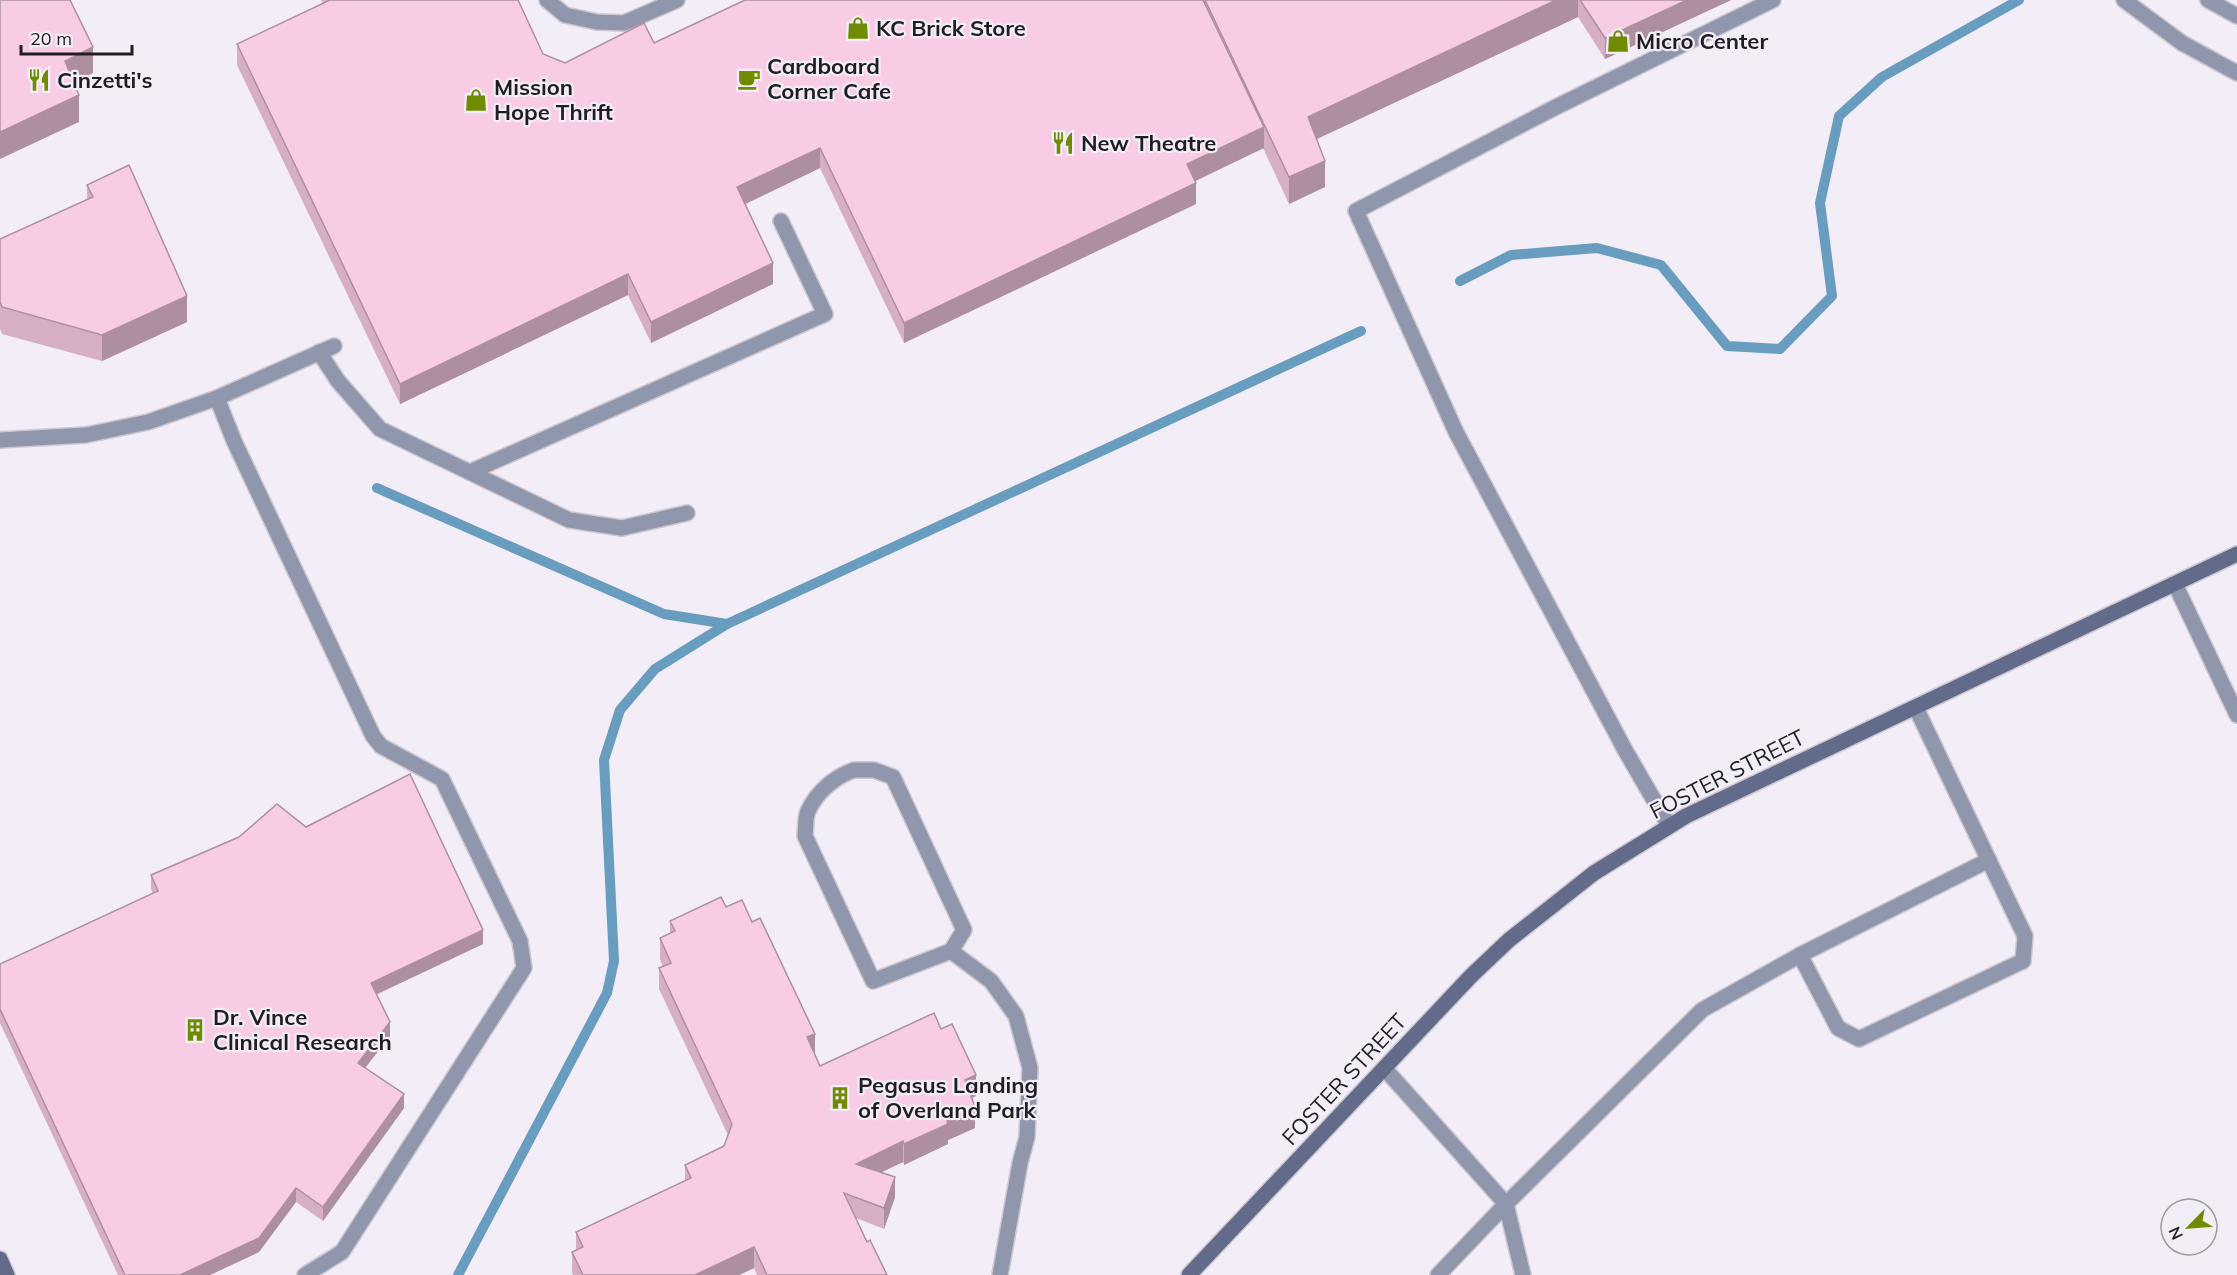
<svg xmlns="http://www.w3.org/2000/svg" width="2237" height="1275" viewBox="0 0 2237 1275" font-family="Mulish,sans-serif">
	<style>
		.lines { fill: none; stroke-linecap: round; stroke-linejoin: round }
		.stream { stroke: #699dc0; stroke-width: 10 }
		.lane-casing { stroke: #ccc8d1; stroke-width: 18 }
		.street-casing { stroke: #ccc8d1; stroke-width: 18 }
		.secondary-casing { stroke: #ccc8d1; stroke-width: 18 }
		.lane { stroke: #9096ac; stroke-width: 15 }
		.street { stroke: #9096ac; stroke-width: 15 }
		.secondary { stroke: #636b8b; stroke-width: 15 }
		.wall { fill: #d6afc6 }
		.shaded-wall { fill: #ae8fa1 }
		.building { fill: #f9cce6; stroke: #ae8fa1; stroke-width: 1.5 }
		.labels { text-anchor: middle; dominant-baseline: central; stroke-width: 4.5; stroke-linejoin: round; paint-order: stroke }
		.poi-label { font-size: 22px; font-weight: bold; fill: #201e22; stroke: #f2edf7; text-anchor: start }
		.street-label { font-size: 22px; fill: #201e22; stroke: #f2edf7 }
	</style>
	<rect width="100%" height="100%" fill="#f2edf7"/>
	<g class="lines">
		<g class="stream">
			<polyline points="1460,281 1511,255 1597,248 1661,265 1727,346 1780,349 1832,296 1820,203 1839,116 1882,77 2019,0"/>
			<polyline points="377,488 664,614 727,624"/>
			<polyline points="458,1275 607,993 614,961 604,760 620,710 655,669 727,624 1361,331"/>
		</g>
		<g class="lane-casing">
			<g id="lane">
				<polyline points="547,0 565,15 597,22 624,23 677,0"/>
				<polyline points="319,352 338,381 380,429 569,520 622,528 687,513"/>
				<polyline points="217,398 234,441 373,736 381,746 442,779 520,941 524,968 342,1252 305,1275"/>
				<polyline points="0,440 86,435 148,422 217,398 334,346"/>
				<polyline points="470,472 825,314 781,221"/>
				<path d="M854,770H874L893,777L964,930L951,951L873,981L805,836C806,828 805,818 808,811C817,792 834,777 854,770Z"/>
				<polyline points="1669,826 1625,750 1456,432 1356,211 1556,107 1773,0"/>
				<polyline points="951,951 991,981 1016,1016 1030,1068 1027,1137 1020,1163 1000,1275"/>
				<polyline points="1800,955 1989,860"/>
				<polyline points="1506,1204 1523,1275"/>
				<polyline points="1438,1275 1506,1204 1702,1010 1800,955 1838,1028 1859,1039 2023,961"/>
			</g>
		</g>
		<g class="street-casing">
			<g id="street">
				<polyline points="2124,0 2182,43 2237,73"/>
				<polyline points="2208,0 2237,16"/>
				<polyline points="2175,584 2237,715"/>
				<polyline points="1916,708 2025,936 2023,961"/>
				<polyline points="1385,1069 1506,1204"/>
			</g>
		</g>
		<g class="secondary-casing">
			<g id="secondary">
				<polyline points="0,1259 7,1275"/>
				<polyline points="1189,1275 1471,976 1509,940 1594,873 1686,816 2237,554"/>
			</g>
		</g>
		<use href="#lane" class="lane"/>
		<use href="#street" class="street"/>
		<use href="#secondary" class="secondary"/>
	</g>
	<g class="wall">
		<polygon points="321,0 501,0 543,54 565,63 654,43 745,0 1731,0 1605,59 1578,17 1317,139 1325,187 1289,204 1263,148 1195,181 1196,204 904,343 820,168 745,204 773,284 651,343 628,295 400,404 237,65 237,44 323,3"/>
		<polygon points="87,185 187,322 102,361 2,334 0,329 0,239 87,199"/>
		<polygon points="306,827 483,944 377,994 390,1036 365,1068 404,1108 323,1221 296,1202 259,1252 210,1275 118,1275 0,1023 0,964 153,894 151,889 151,875"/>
		<polygon points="726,907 815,1054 820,1066 941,1029 976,1096 971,1098 975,1128 948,1140 948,1144 904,1165 903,1162 882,1172 895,1197 884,1229 856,1218 867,1242 887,1275 757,1275 754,1268 739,1275 573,1275 572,1273 572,1252 576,1250 576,1232 685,1181 685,1165 724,1146 728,1135 659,989 659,968 663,967 660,959 660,938 670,934 670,921"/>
	</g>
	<g class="shaded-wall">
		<polygon points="1556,0 1578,0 1578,17 1308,143 1308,117"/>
		<polygon points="1687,0 1731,0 1605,59 1605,38"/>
		<polygon points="93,47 93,73 65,87 65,61"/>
		<polygon points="79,95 79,122 0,159 0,132"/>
		<polygon points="1264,127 1264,148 1187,185 1187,164"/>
		<polygon points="820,148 820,168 737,208 737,187"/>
		<polygon points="1325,161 1325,187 1289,204 1289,177"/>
		<polygon points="1196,183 1196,204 904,343 904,323"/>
		<polygon points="773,263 773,284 651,343 651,322"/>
		<polygon points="628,274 628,295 400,404 400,384"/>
		<polygon points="187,296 187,322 102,361 102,335"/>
		<polygon points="483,930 483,944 371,997 371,983"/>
		<polygon points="390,1022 390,1036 358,1077 358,1063"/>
		<polygon points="815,1034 815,1054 807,1037"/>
		<polygon points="976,1075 976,1096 965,1101 965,1080"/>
		<polygon points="404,1094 404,1108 323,1221 323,1207"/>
		<polygon points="975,1107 975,1128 948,1140 948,1144 904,1165 904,1144 947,1121"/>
		<polygon points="903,1141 903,1162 856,1184 856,1164"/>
		<polygon points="895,1177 895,1197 884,1229 884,1208"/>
		<polygon points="296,1188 296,1202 259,1252 210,1275 180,1275"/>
		<polygon points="754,1247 754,1268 739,1275 695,1275"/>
	</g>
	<g class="building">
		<polygon points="0,0 70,0 93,47 65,61 79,95 0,132"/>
		<polygon points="330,0 518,0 543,54 565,63 644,23 654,43 745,0 1203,0 1264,127 1187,164 1196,183 904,323 820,148 737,187 773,263 651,322 628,274 400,384 237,44"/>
		<polygon points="1205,0 1556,0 1308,117 1325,161 1289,177"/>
		<polygon points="1580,0 1687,0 1605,38"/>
		<polygon points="129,165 187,296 102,335 2,307 0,302 0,239 93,197 87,185"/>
		<polygon points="410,774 483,930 371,983 390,1022 358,1063 404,1094 323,1207 296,1188 259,1238 180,1275 125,1275 0,1009 0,964 158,891 151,875 239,837 277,804 306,827"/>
		<polygon points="721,897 726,907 742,900 752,922 760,918 815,1034 807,1037 820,1066 934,1013 941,1029 952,1024 976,1075 965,1080 975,1107 947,1121 948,1124 904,1144 903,1141 856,1164 895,1177 884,1208 844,1193 867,1242 870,1240 887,1275 767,1275 754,1247 695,1275 583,1275 572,1252 583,1247 576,1232 691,1178 685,1165 724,1146 732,1124 659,968 671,963 660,938 675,931 670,921"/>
	</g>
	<defs>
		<g id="shop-bare" transform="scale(1.8)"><path d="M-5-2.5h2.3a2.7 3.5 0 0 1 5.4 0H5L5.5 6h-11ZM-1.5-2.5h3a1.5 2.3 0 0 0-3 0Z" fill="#718b00" stroke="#f2edf7" stroke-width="2.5" paint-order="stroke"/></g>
		<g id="cafe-bare" transform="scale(1.8)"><path d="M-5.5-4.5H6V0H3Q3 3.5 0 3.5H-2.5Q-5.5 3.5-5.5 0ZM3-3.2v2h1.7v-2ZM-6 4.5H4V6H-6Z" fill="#718b00" stroke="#f2edf7" stroke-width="2.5" paint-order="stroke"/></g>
		<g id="restaurant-bare" transform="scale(1.8)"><path d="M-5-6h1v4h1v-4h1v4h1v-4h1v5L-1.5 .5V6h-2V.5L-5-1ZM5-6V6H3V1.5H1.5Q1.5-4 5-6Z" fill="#718b00" stroke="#f2edf7" stroke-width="2.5" paint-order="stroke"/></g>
		<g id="building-bare" transform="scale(1.8)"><path d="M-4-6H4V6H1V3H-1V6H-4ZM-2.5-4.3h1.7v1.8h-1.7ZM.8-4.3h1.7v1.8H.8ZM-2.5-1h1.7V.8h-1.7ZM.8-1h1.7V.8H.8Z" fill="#718b00" stroke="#f2edf7" stroke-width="2.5" paint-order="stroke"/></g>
	</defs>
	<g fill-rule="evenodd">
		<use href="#shop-bare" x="858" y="28"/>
		<use href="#shop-bare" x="1618" y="41"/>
		<use href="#cafe-bare" x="749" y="79"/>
		<use href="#restaurant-bare" x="39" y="80"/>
		<use href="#shop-bare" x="476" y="100"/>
		<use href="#restaurant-bare" x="1063" y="143"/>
		<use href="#building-bare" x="195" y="1030"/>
		<use href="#building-bare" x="840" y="1098"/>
	</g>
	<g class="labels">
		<g class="poi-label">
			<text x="876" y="28">KC Brick Store</text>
			<text x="1636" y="41">Micro Center</text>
			<text x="767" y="66">Cardboard<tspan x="767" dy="25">Corner Cafe</tspan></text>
			<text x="57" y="80">Cinzetti's</text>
			<text x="494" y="87">Mission<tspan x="494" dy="25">Hope Thrift</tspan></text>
			<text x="1081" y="143">New Theatre</text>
			<text x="213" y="1017">Dr. Vince<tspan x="213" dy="25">Clinical Research</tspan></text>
			<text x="858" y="1085">Pegasus Landing<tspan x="858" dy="25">of Overland Park</tspan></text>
		</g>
		<g class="street-label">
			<text transform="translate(1727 774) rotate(-27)">FOSTER STREET</text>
			<text transform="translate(1344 1079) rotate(-47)">FOSTER STREET</text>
		</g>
	</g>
	<g transform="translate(2189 1227) rotate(245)"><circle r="28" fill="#f2edf7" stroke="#9e9aa2" stroke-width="1.5"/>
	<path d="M0-4.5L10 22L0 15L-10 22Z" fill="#718b00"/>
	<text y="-9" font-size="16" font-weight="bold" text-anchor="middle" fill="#201e22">N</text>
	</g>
	<path d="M21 45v9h111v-9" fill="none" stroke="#201e22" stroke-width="3"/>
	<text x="30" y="45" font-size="18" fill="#201e22" stroke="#f2edf7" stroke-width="4.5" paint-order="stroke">20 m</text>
</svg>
